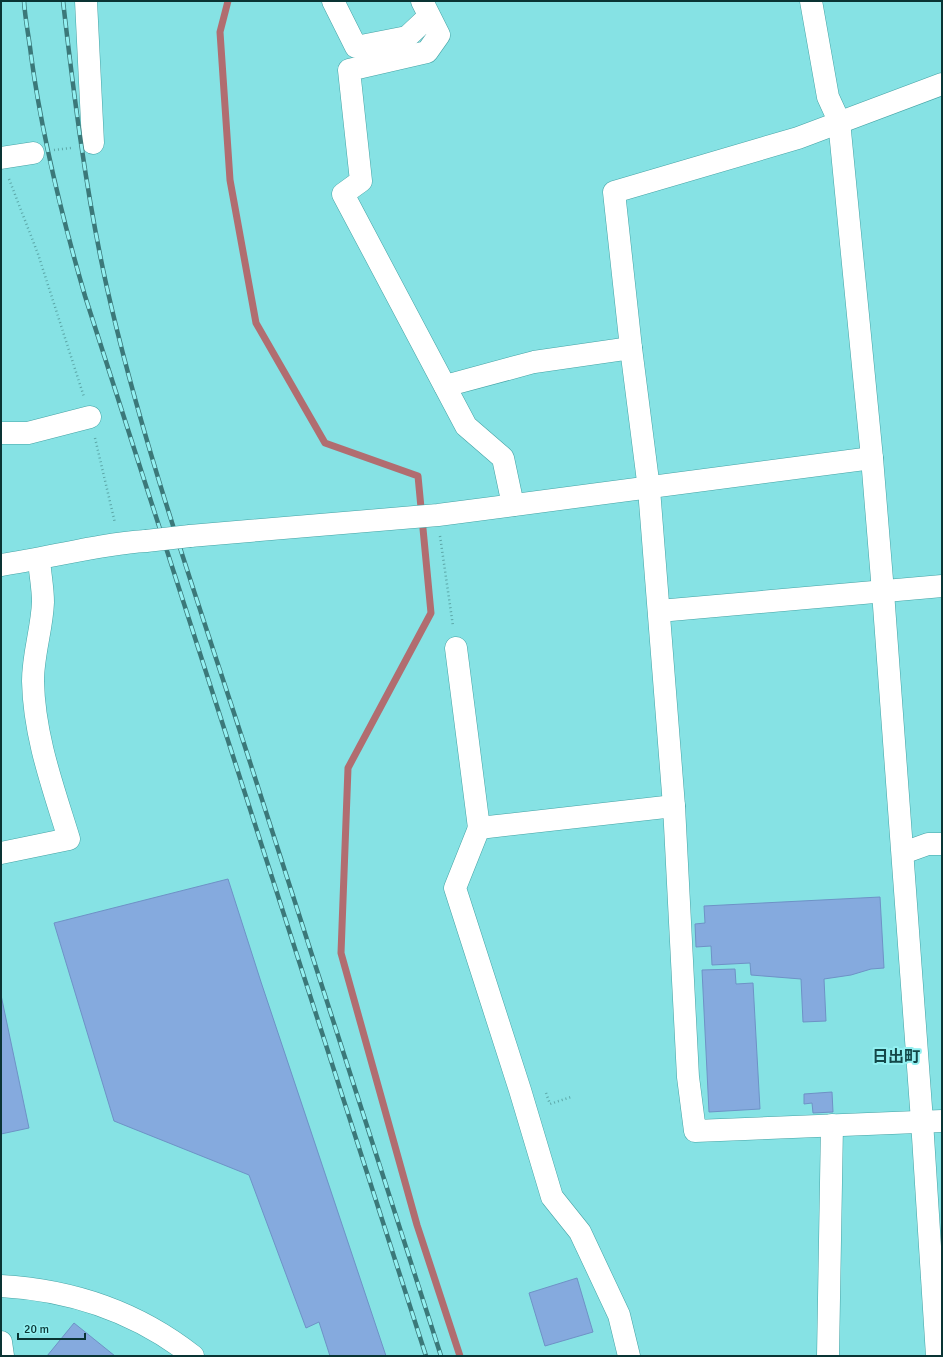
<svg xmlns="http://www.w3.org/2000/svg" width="943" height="1357" viewBox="0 0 943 1357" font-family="Signika,'Noto Sans JP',sans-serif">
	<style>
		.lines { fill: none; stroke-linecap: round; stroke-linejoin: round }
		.stream { stroke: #b16d70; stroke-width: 7 }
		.building { fill: #85aade; stroke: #6e92c6 }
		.minor-casing { stroke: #44a3a5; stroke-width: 23 }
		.path { stroke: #5ca7a8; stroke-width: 2.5; stroke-dasharray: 1 3; stroke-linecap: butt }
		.minor { stroke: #fff; stroke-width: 22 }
		.rail-casing { stroke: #3b7879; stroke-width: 4.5 }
		.rail { stroke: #93f0f1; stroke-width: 3; stroke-dasharray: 9; stroke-linecap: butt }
		.minor-bridge-casing { stroke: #44a3a5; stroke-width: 23; stroke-linecap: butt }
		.minor-bridge { stroke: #fff; stroke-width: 22 }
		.labels { text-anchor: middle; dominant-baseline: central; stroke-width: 4; stroke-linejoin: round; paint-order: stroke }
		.district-label { font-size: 16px; font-weight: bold; fill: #134748; stroke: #93f0f1 }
	</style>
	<rect width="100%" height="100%" fill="#86e2e4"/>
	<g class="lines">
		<polyline class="stream" points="228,1 220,32 230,180 256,323 325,443 418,476 431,613 348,768 341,953 417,1225 460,1356"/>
	</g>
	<g class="building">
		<polygon points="228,879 261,982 386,1356 330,1356 319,1322 306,1328 249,1175 114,1121 54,923"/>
		<polygon points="880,897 884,968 871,969 851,975 824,979 826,1021 803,1022 801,979 751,975 750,963 712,965 711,946 696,947 695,924 705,923 704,906"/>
		<polygon points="735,969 736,984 753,983 760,1109 709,1112 702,970"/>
		<polygon points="1,995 29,1128 1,1134"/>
		<polygon points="832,1092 833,1112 813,1113 812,1103 804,1104 804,1094"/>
		<polygon points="577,1278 593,1332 545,1346 529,1293"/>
		<polygon points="74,1323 115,1356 47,1356"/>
	</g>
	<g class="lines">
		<g class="minor-casing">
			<g id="minor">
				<polyline points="86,1 93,143"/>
				<polyline points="333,1 356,47 407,37 424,21"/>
				<polyline points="422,1 439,35 427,52 349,70 361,181 343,194 466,426 503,458 513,505"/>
				<polyline points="811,1 828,97 839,121 872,458 883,592 922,1121 937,1356"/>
				<polyline points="942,84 798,138 614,192 631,348 649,489 674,806 688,1077 695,1131 942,1121"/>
				<polyline points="1,158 33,153"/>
				<polyline points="445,386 534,362 631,348"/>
				<polyline points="1,433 28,433 90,417"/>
				<polyline points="190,536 438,515 872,458"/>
				<path d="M1,565C50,558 97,544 146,541"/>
				<polyline points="659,611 942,586"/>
				<polyline points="456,648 479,828"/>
				<path d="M1,853L69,839C53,787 34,736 33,681C33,654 42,629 43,602C43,588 40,574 39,559"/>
				<polyline points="903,853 928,844 942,844"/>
				<path d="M1,1286C72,1290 137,1312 193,1356"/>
				<polyline points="1,1342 3,1356"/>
				<polyline points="629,1356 619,1315 580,1232 552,1197 520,1090 455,888 479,828 674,806"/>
				<polyline points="828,1356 832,1125"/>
			</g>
		</g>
		<g class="path">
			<polyline points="54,150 71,148"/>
			<polyline points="9,179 38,254 84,397"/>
			<polyline points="95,438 115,523"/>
			<polyline points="440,536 453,626"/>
			<polyline points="546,1093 550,1104 571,1097"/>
		</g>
		<use href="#minor" class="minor"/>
		<g class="rail-casing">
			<g id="rail">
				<path d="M24,1C25,19 29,37 31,55C42,137 62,217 85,296L426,1356"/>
				<path d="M63,1C74,97 86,193 107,288C143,447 198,601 248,756C312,956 377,1156 441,1356"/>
			</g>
		</g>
		<use href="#rail" class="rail"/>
		<g class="minor-bridge-casing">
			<polyline id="minor-bridge" points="146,541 190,536"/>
		</g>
		<use href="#minor-bridge" class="minor-bridge"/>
	</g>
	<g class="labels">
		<g class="district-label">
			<text x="896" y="1057">日出町</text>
		</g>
	</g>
	<rect width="943" height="1357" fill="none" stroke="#0a3434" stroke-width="4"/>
	<path d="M18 1333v6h67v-6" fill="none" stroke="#0a3434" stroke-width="2"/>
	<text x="24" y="1333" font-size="12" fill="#0a3434" stroke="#93f0f1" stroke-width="3" paint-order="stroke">20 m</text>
</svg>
